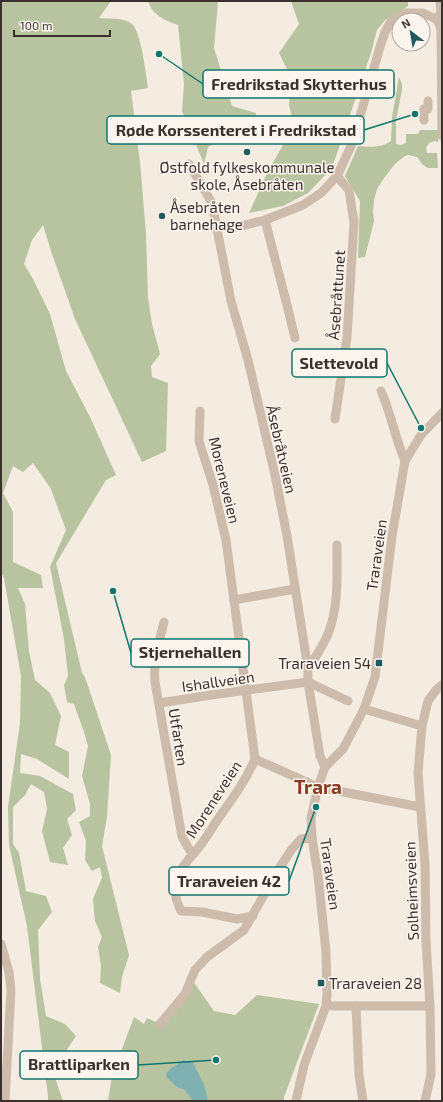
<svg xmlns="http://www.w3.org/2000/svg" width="443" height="1102" viewBox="0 0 443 1102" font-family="'Exo 2',sans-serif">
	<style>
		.green { fill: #b8c4a0 }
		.water { fill: #7fb0b2 }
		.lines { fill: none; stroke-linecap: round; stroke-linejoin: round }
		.minor { stroke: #cdbbac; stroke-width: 9 }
		.poi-dot { fill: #1f5a5e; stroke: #fbf5ee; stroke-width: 1.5 }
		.labels { text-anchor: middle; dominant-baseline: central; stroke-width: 3; stroke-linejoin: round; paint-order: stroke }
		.poi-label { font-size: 15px; fill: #3b302b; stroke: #fbf5ee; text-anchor: start }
		.street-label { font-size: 15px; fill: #3b302b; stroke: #fbf5ee }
		.district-label { font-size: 19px; font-weight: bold; fill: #8c3b22; stroke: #fbf5ee }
		.leader { fill: none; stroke: #0f766e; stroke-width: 1.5 }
		.callout-dot { fill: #0f766e; stroke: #fbf5ee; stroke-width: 1.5 }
		.callout { fill: #fbf5ee; stroke: #0f766e; stroke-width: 1.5 }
		.callout-label { font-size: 16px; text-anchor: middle; font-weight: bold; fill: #3b302b }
	</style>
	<rect width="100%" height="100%" fill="#f4ebe1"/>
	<g class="green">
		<path d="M1,1H111L99,18C109,19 124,17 132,24C141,32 146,74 148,88L131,91L140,162L146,234L148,298L152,324L160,354L151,366L152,377L168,383L166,451L142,462L75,319L51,251L43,225L32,240L24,264L33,279L50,314L66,371L90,417L116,475L106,480L56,563L82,673L85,677L111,755L107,817L102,846L129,955L122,977L120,993L100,983L101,966L98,947L102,937L95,921L93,899L102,878L100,867L92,871L85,860L86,841L79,822L90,816V804L82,776L88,746L84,732L74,704L67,702L64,685L68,676L64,639L50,567L66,530L51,489L33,463L23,472L13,466L3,493L13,512V562L41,575L43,588H18L25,604L29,651L35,680L50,693L61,716L55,745L69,752V779L37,759L21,754L20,773L40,776L73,794L76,810L67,819L72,835L63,848L68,865L50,862L42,831L47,809L44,792L31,784L25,795L13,807V844L19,853L26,891L46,896L52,912L38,930L40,979L46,1016L65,1024L76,1036L60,1060L55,1078L63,1101H48V1096L27,926L9,845L8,807L20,723L21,676L4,578L1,572Z"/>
		<path d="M148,1H218L214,48L232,106L256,113L253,128L228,136L208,147L204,164L182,111L184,84L178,25C165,20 153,16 148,1Z"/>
		<polygon points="291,1 408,1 408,6 385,20 377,30 371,53 332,168 308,193 283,206 249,213 267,173 294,126 289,105 290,75 279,53 299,24"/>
		<path d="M399,77L402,84V90L396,120V144L401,145L406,143V134H418L420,130H437L439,131L438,142L435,141L429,143L426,148L427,153H437L438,168H428L422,164L417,157L408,155L405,156L395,164L384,178L377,189L374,200L373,211L374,221L365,257L358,258L360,201L345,176L358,146C369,147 382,148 391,141L392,117Z"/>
		<polygon points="192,980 214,1011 235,1015 257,995 319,1004 284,1097 284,1101 108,1101 112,1076 134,1017 144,1024 147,1018 158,1023"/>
	</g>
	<polygon class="water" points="184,1060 186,1061 192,1061 204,1084 208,1101 193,1101 185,1090 177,1087 166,1077 166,1074 170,1069"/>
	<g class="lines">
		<g class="minor">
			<polyline points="436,19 441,13 440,1"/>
			<polyline points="424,109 428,109 428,101"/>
			<polyline points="424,120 424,109"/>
			<polyline points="189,164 212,203 231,301 248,360 275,475 287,536 308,669 308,682 320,756 325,767"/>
			<polyline points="265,220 288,309 295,338"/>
			<polyline points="216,224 233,228 265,220 303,205 321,193 337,176 352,144 380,47 385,32 391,21 398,16 404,13 423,13 436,19 439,23 441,30 442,136"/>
			<path d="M381,391C391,413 395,438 405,461"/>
			<path d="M200,411L199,441L213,485L226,540L255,759C246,780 233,798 220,816C213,826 207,837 199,847C190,859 178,868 176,885C174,895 177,902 181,911L202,912L237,919L253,916"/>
			<polyline points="335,419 347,338 354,222 349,190 337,176"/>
			<polyline points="234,600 295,589"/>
			<path d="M164,622C159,642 153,662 155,682L182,837L192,854"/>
			<path d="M308,669C315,658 323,646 328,634C339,606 337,574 337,545"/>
			<polyline points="160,703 211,695 308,682 348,701"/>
			<polyline points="364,709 422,726"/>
			<polyline points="255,759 318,787 420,807"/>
			<polyline points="1,944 9,972 11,990 5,1101"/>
			<polyline points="326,1006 430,1006"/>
			<polyline points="356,1006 359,1075 363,1101"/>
			<polyline points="160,1024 185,994 195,970 207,957 244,930 280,867 292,849 301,839 312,838"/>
			<polyline points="296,1101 304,1065 326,1006 327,995 326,952 318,875 312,838 311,818 318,787 325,767 343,749 364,709 375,677 392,536 405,461 421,435 442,413"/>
			<polyline points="425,1101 431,1074 430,1006 426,941 425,864 418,773 422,726 428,701 436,690 442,685"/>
		</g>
	</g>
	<g class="poi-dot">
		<circle cx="247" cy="152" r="4"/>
		<circle cx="162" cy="216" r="4"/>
		<rect x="375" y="659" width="8" height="8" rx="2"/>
		<rect x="317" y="979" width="8" height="8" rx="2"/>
	</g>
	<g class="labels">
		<g class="poi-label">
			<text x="247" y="167" text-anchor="middle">Østfold fylkeskommunale<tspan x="247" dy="17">skole, Åsebråten</tspan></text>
			<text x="170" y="207">Åsebråten<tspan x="170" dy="17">barnehage</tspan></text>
			<text x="371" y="663" text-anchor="end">Traraveien 54</text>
			<text x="329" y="983">Traraveien 28</text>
		</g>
		<g class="street-label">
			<text transform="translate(336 295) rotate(-86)">Åsebråttunet</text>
			<text transform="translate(282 449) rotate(77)">Åsebråtveien</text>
			<text transform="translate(225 480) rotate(76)">Moreneveien</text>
			<text transform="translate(376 555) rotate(-82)">Traraveien</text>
			<text transform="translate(218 681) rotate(-8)">Ishallveien</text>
			<text transform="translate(179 737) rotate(81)">Utfarten</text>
			<text transform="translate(213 799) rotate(-57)">Moreneveien</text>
			<text transform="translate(331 874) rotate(82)">Traraveien</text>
			<text transform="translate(411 891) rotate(-92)">Solheimsveien</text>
		</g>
		<g class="district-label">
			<text x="318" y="786">Trara</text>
		</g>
	</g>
	<path class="leader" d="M159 54L203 84M415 114L364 130M421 428L387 363M113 591L131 653M316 807L289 881M216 1060L138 1065"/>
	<g class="callout-dot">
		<circle cx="159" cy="54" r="4"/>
		<circle cx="415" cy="114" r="4"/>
		<circle cx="421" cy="428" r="4"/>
		<circle cx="113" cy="591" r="4"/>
		<circle cx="316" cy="807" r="4"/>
		<circle cx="216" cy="1060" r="4"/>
	</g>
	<g class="callout">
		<rect x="203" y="70" width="191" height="28" rx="4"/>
		<rect x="107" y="116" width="257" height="28" rx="4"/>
		<rect x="292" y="349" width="95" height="28" rx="4"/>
		<rect x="131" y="639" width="118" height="28" rx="4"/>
		<rect x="169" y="867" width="120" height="28" rx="4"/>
		<rect x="20" y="1051" width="118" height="28" rx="4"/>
	</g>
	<g class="callout-label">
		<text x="299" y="90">Fredrikstad Skytterhus</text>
		<text x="236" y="136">Røde Korssenteret i Fredrikstad</text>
		<text x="339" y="369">Slettevold</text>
		<text x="190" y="658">Stjernehallen</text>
		<text x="229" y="887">Traraveien 42</text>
		<text x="79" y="1070">Brattliparken</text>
	</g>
	<rect width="443" height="1102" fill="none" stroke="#3b302b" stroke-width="4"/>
	<g transform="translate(411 32) rotate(329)"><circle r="19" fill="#fbf5ee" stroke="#aea6a0"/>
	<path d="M0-3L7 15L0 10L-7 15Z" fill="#1f5a5e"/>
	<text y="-6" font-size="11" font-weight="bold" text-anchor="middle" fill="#3b302b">N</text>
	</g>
	<path d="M14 30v6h96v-6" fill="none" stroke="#3b302b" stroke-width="2"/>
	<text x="20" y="30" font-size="12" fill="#3b302b" stroke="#fbf5ee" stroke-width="3" paint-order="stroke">100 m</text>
</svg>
